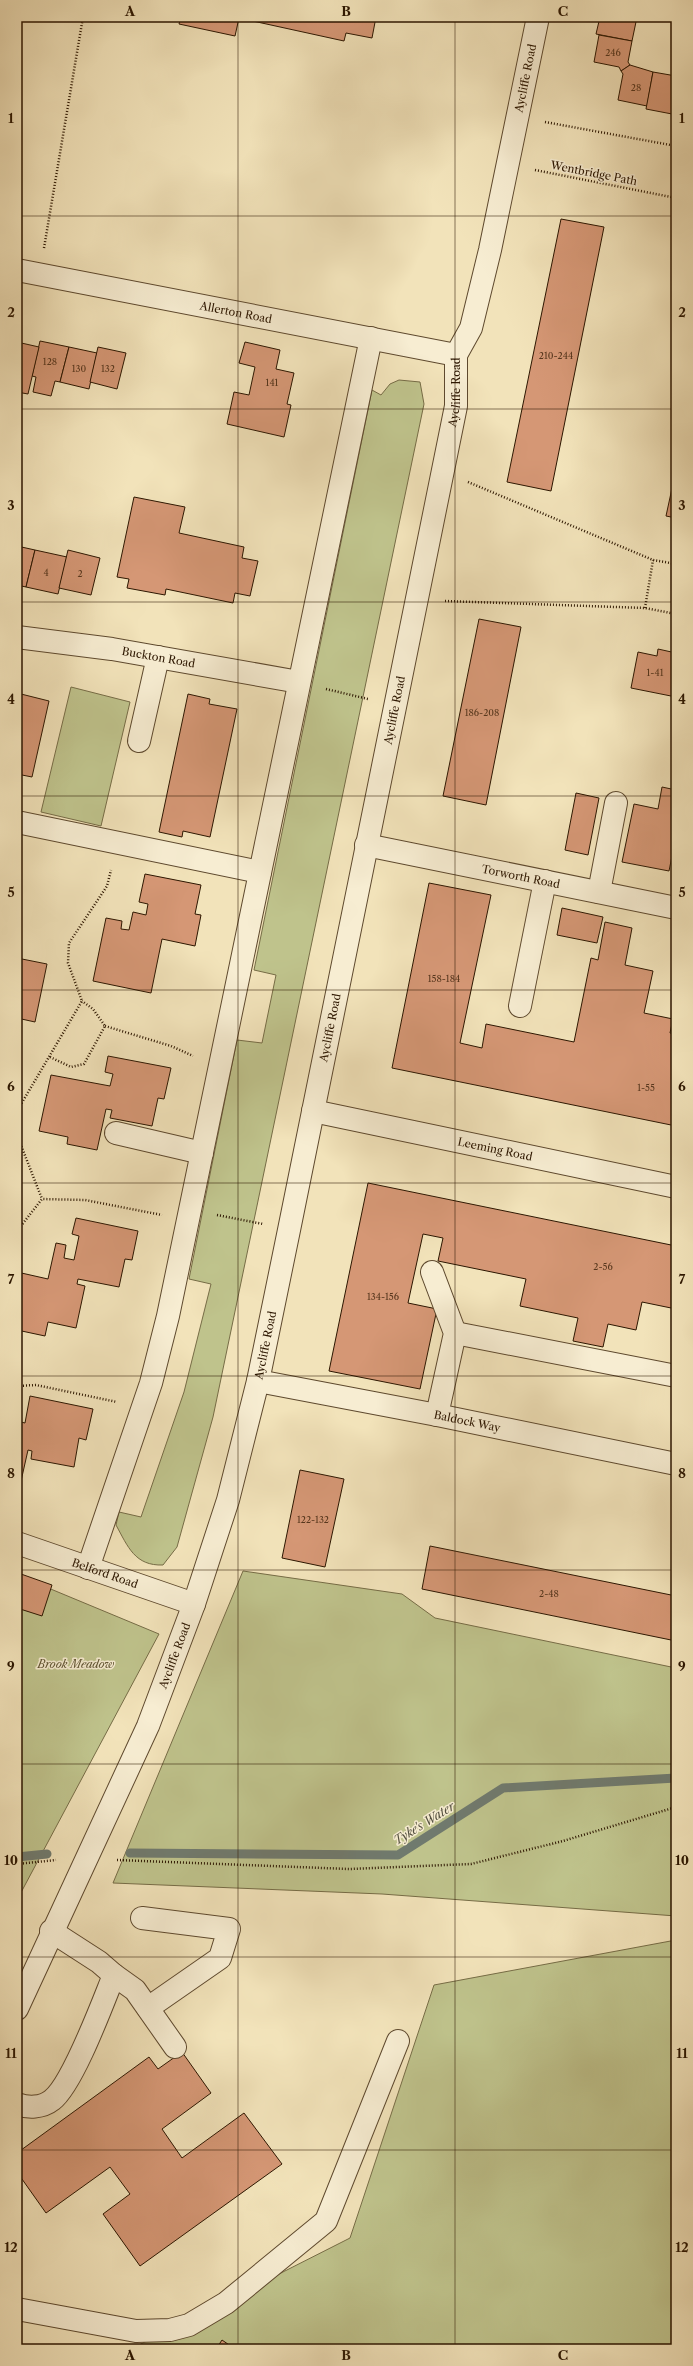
<svg xmlns="http://www.w3.org/2000/svg" width="693" height="2366" viewBox="0 0 693 2366" font-family="'Libre Caslon Text',serif">
	<style>
		.green { fill: #bfc38c; stroke: #766c46 }
		.lines { fill: none; stroke-linecap: round; stroke-linejoin: round }
		.stream { stroke: #707a6e; stroke-width: 9 }
		.building { fill: #d59775; stroke: #2c1600 }
		.minor-casing { stroke: #5e492e; stroke-width: 24 }
		.path { stroke: #2c1600; stroke-width: 2.5; stroke-dasharray: 1 2; stroke-linecap: butt }
		.minor { stroke: #f7edd2; stroke-width: 22 }
		.grid { fill: none; stroke: #2c1600; stroke-width: 1; stroke-opacity: 0.55 }
		.labels { text-anchor: middle; dominant-baseline: central; stroke-width: 3; stroke-linejoin: round; paint-order: stroke }
		.number-label { font-size: 9px; fill: #56361d }
		.street-label { font-size: 11px; fill: #2c1600; stroke: #f7edd2 }
		.park-label { font-size: 11px; font-style: italic; fill: #5f5331; stroke: #f7edd2 }
		.water-label { font-size: 12px; font-style: italic; fill: #545040; stroke: #f7edd2 }
		.neatline { fill: none; stroke: #2c1600; stroke-width: 1.5 }
		.grid-label { font-size: 13px; text-anchor: middle; font-weight: bold; fill: #2c1600 }
	</style>
	<rect width="100%" height="100%" fill="#f2e3ba"/>
	<filter id="stains"><feTurbulence type="fractalNoise" baseFrequency=".005" numOctaves="4"/><feColorMatrix values="0 0 0 0 .2 0 0 0 0 .09 0 0 0 0 .02 0 0 0 .5 -.17"/></filter>
	<radialGradient id="worn" r=".72"><stop offset=".6" stop-color="#630" stop-opacity="0"/><stop offset="1" stop-color="#630" stop-opacity=".3"/></radialGradient>
	<g class="green">
		<path d="M399,380L420,382L424,404L213,1417L177,1547L163,1565C135,1566 128,1547 116,1525L119,1512L141,1517L184,1392L211,1284L189,1279L237,1040L262,1043L276,975L254,970L372,390L381,395L390,384Z"/>
		<polygon points="71,687 130,702 101,826 41,812"/>
		<polygon points="243,1571 402,1594 435,1618 676,1668 676,1916 382,1894 113,1883"/>
		<polygon points="17,1575 159,1634 17,1900"/>
		<polygon points="676,1940 676,2349 131,2349 350,2238 434,1985"/>
	</g>
	<g class="lines">
		<g class="stream">
			<polyline points="130,1853 398,1855 503,1788 676,1778"/>
			<polyline points="17,1857 47,1854"/>
		</g>
	</g>
	<g class="building">
		<polygon points="181,17 376,17 372,38 346,33 344,41 239,18 235,36 179,24"/>
		<polygon points="600,17 637,17 632,41 596,34"/>
		<polygon points="599,35 632,41 628,62 630,65 621,71 619,67 594,62"/>
		<polygon points="630,65 653,72 647,106 618,100 623,74 621,71"/>
		<polygon points="653,72 676,76 676,93 672,114 646,109"/>
		<polygon points="676,93 676,115 672,114"/>
		<polygon points="561,219 604,227 551,491 507,482"/>
		<polygon points="40,341 69,347 60,382 55,381 51,396 33,392 36,377 32,376"/>
		<polygon points="17,342 39,347 28,394 17,392"/>
		<polygon points="245,342 280,350 276,369 294,373 287,404 291,405 284,437 227,424 234,392 249,395 255,367 239,363"/>
		<polygon points="69,347 97,353 89,389 60,382"/>
		<polygon points="98,347 126,353 117,389 90,382"/>
		<polygon points="674,479 676,479 676,518 666,516"/>
		<polygon points="134,497 185,507 179,533 244,547 242,558 258,561 250,596 235,593 233,603 166,589 165,595 127,588 129,579 117,577"/>
		<polygon points="17,546 35,550 26,587 17,585"/>
		<polygon points="35,550 67,557 58,594 26,587"/>
		<polygon points="68,550 100,558 91,595 59,588"/>
		<polygon points="479,619 521,627 486,805 443,796"/>
		<polygon points="658,649 676,653 676,697 631,688 638,652 657,656"/>
		<polygon points="17,693 49,701 32,777 17,774"/>
		<polygon points="188,694 210,699 209,704 237,709 210,837 183,831 182,837 159,832"/>
		<polygon points="662,787 676,790 676,836 669,871 622,862 634,804 658,809"/>
		<polygon points="576,793 599,798 588,855 565,850"/>
		<polygon points="145,874 201,885 195,914 201,915 195,946 162,939 151,993 93,981 106,918 122,921 121,929 129,930 133,912 146,915 148,904 139,902"/>
		<polygon points="429,883 491,895 460,1043 482,1048 486,1024 574,1042 591,958 598,960 605,922 632,928 625,965 653,971 644,1013 673,1019 670,1033 676,1034 676,1126 392,1068"/>
		<polygon points="562,908 603,917 597,943 557,935"/>
		<polygon points="17,958 47,964 35,1022 17,1018"/>
		<polygon points="108,1056 171,1068 164,1099 158,1098 152,1126 110,1118 112,1110 106,1109 97,1150 67,1144 68,1137 39,1131 51,1075 110,1086 113,1074 105,1072"/>
		<polygon points="368,1183 676,1246 676,1309 642,1302 636,1330 608,1324 603,1347 573,1341 578,1318 520,1306 526,1279 438,1261 443,1238 423,1234 408,1303 437,1309 420,1389 329,1371"/>
		<polygon points="76,1218 138,1231 132,1260 125,1259 119,1287 78,1279 77,1284 85,1286 76,1328 48,1322 45,1336 17,1330 17,1272 48,1279 56,1243 66,1245 64,1258 74,1260 79,1236 72,1234"/>
		<polygon points="30,1396 93,1409 86,1440 79,1438 74,1467 31,1459 32,1451 28,1450 19,1490 17,1490 17,1421 25,1423"/>
		<polygon points="300,1470 344,1479 325,1567 282,1558"/>
		<polygon points="430,1546 676,1596 676,1641 422,1589"/>
		<polygon points="21,1574 52,1585 42,1616 17,1608 17,1586"/>
		<polygon points="182,2052 211,2093 162,2129 182,2158 244,2113 282,2164 140,2266 103,2214 130,2194 110,2167 46,2213 17,2172 17,2153 149,2057 158,2069"/>
		<polygon points="222,2340 235,2349 216,2349"/>
	</g>
	<g class="lines">
		<g class="minor-casing">
			<g id="minor">
				<path id="s1" d="M17,270L456,355"/>
				<path id="s2" d="M17,637L112,649L299,682"/>
				<polyline points="139,741 158,657"/>
				<polyline points="17,822 260,872"/>
				<path id="s3" d="M366,845L676,908"/>
				<polyline points="599,892 616,803"/>
				<polyline points="520,1006 545,881"/>
				<path id="s4" d="M313,1111L676,1187"/>
				<polyline points="116,1133 202,1153"/>
				<polyline points="432,1272 455,1333 437,1415"/>
				<polyline points="455,1333 676,1376"/>
				<path id="s5" d="M258,1381L437,1415L676,1464"/>
				<path id="s6" d="M17,1543L194,1604"/>
				<polyline points="88,1568 151,1383 168,1316 371,338"/>
				<polyline points="142,1918 229,1929 220,1958 148,2008"/>
				<polyline points="114,1975 135,1990 175,2047"/>
				<path id="s7" d="M17,2009L148,1726L194,1604L228,1500L258,1381L289,1230L456,406V355L471,328L490,250L538,17"/>
				<path d="M17,2104C28,2108 42,2108 52,2100C73,2084 103,2002 114,1975L99,1962L51,1931"/>
				<polyline points="17,2309 136,2331 170,2330 189,2325 226,2303 326,2221 398,2041"/>
			</g>
		</g>
		<g class="path">
			<polyline points="545,122 676,146"/>
			<polyline points="535,170 676,198"/>
			<polyline points="44,248 83,17"/>
			<polyline points="468,482 653,560 676,564"/>
			<polyline points="445,601 645,608 676,614"/>
			<polyline points="645,608 653,560"/>
			<polyline points="326,689 368,699"/>
			<polyline points="105,1026 171,1046 193,1056"/>
			<polyline points="50,1057 71,1067 84,1064 105,1026 93,1009 82,1001"/>
			<polyline points="17,1111 82,1001 68,963 69,943 107,886 111,870"/>
			<polyline points="17,1135 42,1199"/>
			<polyline points="217,1215 263,1224"/>
			<polyline points="17,1231 42,1199 85,1200 162,1215"/>
			<polyline points="17,1386 36,1385 117,1402"/>
			<polyline points="117,1860 349,1869 471,1864 563,1841 676,1807"/>
			<polyline points="17,1864 56,1860"/>
		</g>
		<use href="#minor" class="minor"/>
	</g>
	<path class="grid" d="M238,17V2349M455,17V2349M17,216H676M17,409H676M17,602H676M17,796H676M17,990H676M17,1183H676M17,1376H676M17,1570H676M17,1764H676M17,1957H676M17,2150H676"/>
	<g class="labels">
		<g class="number-label">
			<text x="613" y="52">246</text>
			<text x="636" y="87">28</text>
			<text x="556" y="355">210-244</text>
			<text x="50" y="361">128</text>
			<text x="79" y="368">130</text>
			<text x="108" y="368">132</text>
			<text x="272" y="382">141</text>
			<text x="46" y="572">4</text>
			<text x="80" y="573">2</text>
			<text x="655" y="672">1-41</text>
			<text x="482" y="712">186-208</text>
			<text x="444" y="978">158-184</text>
			<text x="646" y="1087">1-55</text>
			<text x="603" y="1266">2-56</text>
			<text x="383" y="1296">134-156</text>
			<text x="313" y="1519">122-132</text>
			<text x="549" y="1593">2-48</text>
		</g>
		<g class="street-label">
			<text stroke="none"><textPath href="#s7" startOffset="2007">Aycliffe Road</textPath></text>
			<text transform="translate(594 173) rotate(11)">Wentbridge Path</text>
			<text stroke="none"><textPath href="#s1" startOffset="223">Allerton Road</textPath></text>
			<text stroke="none"><textPath href="#s7" startOffset="1683">Aycliffe Road</textPath></text>
			<text stroke="none"><textPath href="#s2" startOffset="143">Buckton Road</textPath></text>
			<text stroke="none"><textPath href="#s7" startOffset="1359">Aycliffe Road</textPath></text>
			<text stroke="none"><textPath href="#s3" startOffset="158">Torworth Road</textPath></text>
			<text stroke="none"><textPath href="#s7" startOffset="1035">Aycliffe Road</textPath></text>
			<text stroke="none"><textPath href="#s4" startOffset="186">Leeming Road</textPath></text>
			<text stroke="none"><textPath href="#s7" startOffset="711">Aycliffe Road</textPath></text>
			<text stroke="none"><textPath href="#s5" startOffset="213">Baldock Way</textPath></text>
			<text stroke="none"><textPath href="#s6" startOffset="93">Belford Road</textPath></text>
			<text stroke="none"><textPath href="#s7" startOffset="387">Aycliffe Road</textPath></text>
		</g>
		<g class="park-label">
			<text x="76" y="1664">Brook Meadow</text>
		</g>
		<g class="water-label">
			<text transform="translate(424 1823) rotate(-32)">Tyke's Water</text>
		</g>
	</g>
	<rect width="693" height="2366" fill="none" stroke="#f2e3ba" stroke-width="44"/>
	<rect x="22" y="22" width="649" height="2322" class="neatline"/>
	<g class="grid-label">
		<text x="130" y="16">A</text>
		<text x="346" y="16">B</text>
		<text x="563" y="16">C</text>
		<text x="11" y="123">1</text>
		<text x="682" y="123">1</text>
		<text x="11" y="317">2</text>
		<text x="682" y="317">2</text>
		<text x="11" y="510">3</text>
		<text x="682" y="510">3</text>
		<text x="11" y="704">4</text>
		<text x="682" y="704">4</text>
		<text x="11" y="897">5</text>
		<text x="682" y="897">5</text>
		<text x="11" y="1091">6</text>
		<text x="682" y="1091">6</text>
		<text x="11" y="1284">7</text>
		<text x="682" y="1284">7</text>
		<text x="11" y="1478">8</text>
		<text x="682" y="1478">8</text>
		<text x="11" y="1671">9</text>
		<text x="682" y="1671">9</text>
		<text x="11" y="1865">10</text>
		<text x="682" y="1865">10</text>
		<text x="11" y="2058">11</text>
		<text x="682" y="2058">11</text>
		<text x="11" y="2252">12</text>
		<text x="682" y="2252">12</text>
		<text x="130" y="2360">A</text>
		<text x="346" y="2360">B</text>
		<text x="563" y="2360">C</text>
	</g>
	<rect width="100%" height="100%" filter="url(#stains)"/>
	<rect width="100%" height="100%" fill="url(#worn)"/>
</svg>
